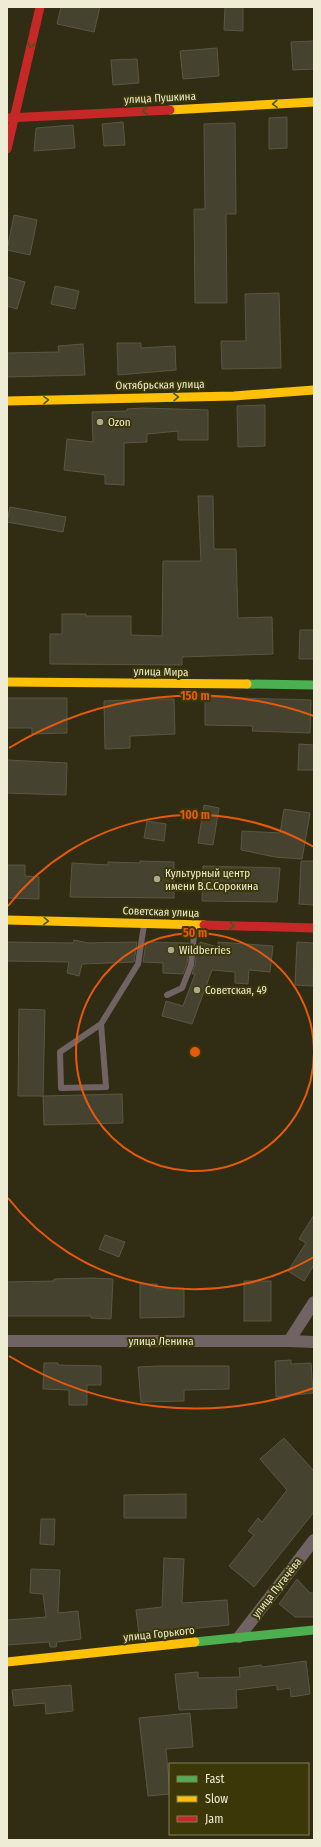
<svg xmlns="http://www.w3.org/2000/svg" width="321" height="1847" viewBox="0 0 321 1847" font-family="'Fira Sans Condensed',sans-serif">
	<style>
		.building { fill: #45432f; stroke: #595743 }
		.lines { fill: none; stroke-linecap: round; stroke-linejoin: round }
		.lane { stroke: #716364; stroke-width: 6 }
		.street { stroke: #716364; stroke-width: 12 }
		.fast { stroke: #4caf50; stroke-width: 9 }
		.slow { stroke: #ffc107; stroke-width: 9 }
		.jam { stroke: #c62828; stroke-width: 9 }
		.oneway { stroke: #415b1e }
		.ring { fill: none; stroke: #e8590c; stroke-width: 2 }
		.poi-dot { fill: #aca991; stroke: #3c3708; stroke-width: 1.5 }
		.labels { text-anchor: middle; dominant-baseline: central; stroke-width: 4; stroke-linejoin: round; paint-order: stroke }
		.street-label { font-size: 11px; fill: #eeecd4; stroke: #3c3708 }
		.poi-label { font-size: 11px; fill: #eeecd4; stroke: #3c3708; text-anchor: start }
		.centre { fill: #e8590c; stroke: #3c3708; stroke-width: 2 }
		.ring-label { font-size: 12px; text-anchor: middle; font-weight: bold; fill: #e8590c; stroke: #3c3708; stroke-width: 4; stroke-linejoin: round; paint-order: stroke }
	</style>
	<rect width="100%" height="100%" fill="#302d14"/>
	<g class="building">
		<polygon points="61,7 100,7 94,32 57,24"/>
		<polygon points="225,7 243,7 243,31 224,30"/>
		<polygon points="314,41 314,69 293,70 291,42"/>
		<polygon points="217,48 219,76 183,79 180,51"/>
		<polygon points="137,59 139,83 113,85 111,60"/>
		<polygon points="287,117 287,148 269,149 269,118"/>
		<polygon points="123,122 125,145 104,146 102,124"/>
		<polygon points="235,123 236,214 226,214 227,303 195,303 194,209 205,209 204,124"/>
		<polygon points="73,125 75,148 34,151 36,128"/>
		<polygon points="14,215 37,220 30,255 7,250"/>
		<polygon points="7,277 25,282 17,309 7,306"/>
		<polygon points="55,286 79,291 75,309 51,304"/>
		<polygon points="279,293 281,368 222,369 221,341 246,341 245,294"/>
		<polygon points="117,343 141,343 141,348 175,346 176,370 118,375"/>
		<polygon points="83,344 85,375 7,377 7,353 59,352 58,346"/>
		<polygon points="265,405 265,446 238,447 237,406"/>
		<polygon points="143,408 208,410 208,440 178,440 178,431 147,434 147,442 124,443 124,485 105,484 105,475 64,470 67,439 93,442 92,412 127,411 127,409"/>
		<polygon points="198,496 213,496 214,549 236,549 238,618 272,617 273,654 182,657 182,665 50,664 50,634 62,634 62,614 86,614 86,616 131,616 131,635 162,636 163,561 201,561"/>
		<polygon points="10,507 66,517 63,532 7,522"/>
		<polygon points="300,630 314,630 314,659 299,659"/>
		<polygon points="205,697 311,700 310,733 252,731 253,726 205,725"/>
		<polygon points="7,698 67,698 67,733 32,734 32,728 7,728"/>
		<polygon points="149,699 174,699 175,734 130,736 130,748 105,749 104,701"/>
		<polygon points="299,744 314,745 314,770 298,770"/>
		<polygon points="7,760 67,763 66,795 7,793"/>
		<polygon points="204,805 219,808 213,845 198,843"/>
		<polygon points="284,809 310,813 302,859 275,857 241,850 242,831 280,833"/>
		<polygon points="147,821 166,824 164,841 144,838"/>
		<polygon points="140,861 174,862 174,898 70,897 72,863 108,865 108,862 140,863"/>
		<polygon points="301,861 314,861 314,905 299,904"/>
		<polygon points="7,865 25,865 25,876 39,877 39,899 7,898"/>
		<polygon points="203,866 280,868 277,902 202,901"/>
		<polygon points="74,940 88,943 137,942 134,962 82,964 79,976 67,973 69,962 7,961 7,942 73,943"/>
		<polygon points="146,942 189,943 187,964 183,974 163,973 163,963 143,962"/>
		<polygon points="200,942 218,947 218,942 273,946 270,972 249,970 248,984 235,983 235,972 212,970 192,1024 162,1016 166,1001 183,1006 195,974 192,974 195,965 198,944 200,944"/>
		<polygon points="297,942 314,943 313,986 295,985"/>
		<polygon points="19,1009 45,1010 43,1096 18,1096"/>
		<polygon points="122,1094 123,1123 44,1125 43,1096"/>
		<polygon points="314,1215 314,1265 304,1281 288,1271 306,1243 299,1239"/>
		<polygon points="105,1235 125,1242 119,1257 99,1249"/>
		<polygon points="92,1278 113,1279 111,1319 91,1318 91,1316 7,1316 7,1282 54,1281 54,1279"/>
		<rect x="244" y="1281" width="27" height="40"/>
		<polygon points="140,1284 157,1284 157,1289 184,1288 184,1317 140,1318"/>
		<polygon points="291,1360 291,1364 311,1363 313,1393 276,1397 275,1361"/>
		<polygon points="44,1363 58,1363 58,1365 101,1366 101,1385 87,1385 87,1405 69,1405 69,1390 43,1389"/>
		<polygon points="158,1366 229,1366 229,1389 184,1390 184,1401 141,1402 138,1367"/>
		<polygon points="284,1438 314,1471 314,1512 254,1587 229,1566 254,1535 248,1531 258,1518 262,1522 287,1490 260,1459"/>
		<polygon points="186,1494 186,1518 124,1518 124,1495"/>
		<polygon points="41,1519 55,1519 54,1545 40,1544"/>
		<polygon points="164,1558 184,1559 182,1603 227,1600 229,1625 139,1634 136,1610 162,1607"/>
		<polygon points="31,1569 60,1570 58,1613 78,1611 81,1639 57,1642 56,1647 50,1647 49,1642 7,1645 7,1620 46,1617 43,1594 30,1593"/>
		<polygon points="297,1579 310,1593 314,1593 314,1617 295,1617 279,1604"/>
		<polygon points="306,1661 310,1694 291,1697 290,1688 277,1690 277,1685 236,1690 237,1708 179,1710 175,1674 198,1672 198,1678 240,1677 239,1668 261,1665 262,1667"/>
		<polygon points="71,1685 73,1711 46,1714 45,1703 14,1706 12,1690"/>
		<polygon points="190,1713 193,1747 166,1749 170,1794 148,1796 139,1718"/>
	</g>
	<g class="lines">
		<g class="lane">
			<polyline points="167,995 182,988 191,965 195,926"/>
			<polyline points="101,1024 106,1087 61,1088 60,1052 101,1024 138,964 144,925"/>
		</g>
		<g class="street">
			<polyline points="7,1341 289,1341 314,1342"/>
			<polyline points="289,1341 314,1302"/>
			<polyline points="239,1637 314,1540"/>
		</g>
		<g class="fast">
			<polyline points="247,684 314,685"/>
			<polyline points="195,1642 314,1630"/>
		</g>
		<g class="slow">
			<polyline points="170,110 314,102"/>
			<polyline points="7,401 234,396 314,390"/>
			<polyline points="7,682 247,684"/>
			<polyline points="7,920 204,925"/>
			<polyline points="7,1662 195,1642"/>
		</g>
		<g class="jam">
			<polyline points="7,118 170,110"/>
			<polyline points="7,149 40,7"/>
			<polyline points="204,925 314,928"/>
		</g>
	</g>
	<defs><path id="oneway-chevron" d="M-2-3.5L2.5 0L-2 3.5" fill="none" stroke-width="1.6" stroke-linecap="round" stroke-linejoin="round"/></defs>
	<g class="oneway">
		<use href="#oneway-chevron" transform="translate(31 45) rotate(104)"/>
		<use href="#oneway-chevron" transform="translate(275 104) rotate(177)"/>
		<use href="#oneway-chevron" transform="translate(145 111) rotate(177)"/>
		<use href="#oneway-chevron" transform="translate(176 397) rotate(-1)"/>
		<use href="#oneway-chevron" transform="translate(46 400) rotate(-1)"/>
		<use href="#oneway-chevron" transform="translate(46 921) rotate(2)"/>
		<use href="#oneway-chevron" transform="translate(232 926) rotate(2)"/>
	</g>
	<g class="ring">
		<path d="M314 1053A119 119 0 1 1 314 1051"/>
		<path d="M314 1257A237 237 0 0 1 8 1198M8 906A237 237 0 0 1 314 847"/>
		<path d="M314 1388A356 356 0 0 1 9 1356M9 748A356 356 0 0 1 314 716"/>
	</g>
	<g class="poi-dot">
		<circle cx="100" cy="422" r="4"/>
		<circle cx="157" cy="879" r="4"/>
		<circle cx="171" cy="950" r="4"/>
		<circle cx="197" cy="990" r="4"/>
	</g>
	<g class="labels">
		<g class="street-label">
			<text transform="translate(160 98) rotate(-3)">улица Пушкина</text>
			<text transform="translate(160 385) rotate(-1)">Октябрьская улица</text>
			<text transform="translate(161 672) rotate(1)">улица Мира</text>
			<text transform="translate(161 912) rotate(2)">Советская улица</text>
			<text x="161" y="1341">улица Ленина</text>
			<text transform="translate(277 1588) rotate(-52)">улица Пугачёва</text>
			<text transform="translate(159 1634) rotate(-6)">улица Горького</text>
		</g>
		<g class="poi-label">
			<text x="108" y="422">Ozon</text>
			<text x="165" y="873">Культурный центр<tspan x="165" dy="13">имени В.С.Сорокина</tspan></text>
			<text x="179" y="950">Wildberries</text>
			<text x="205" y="990">Советская, 49</text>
		</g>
	</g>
	<circle cx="195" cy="1052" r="6" class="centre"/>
	<g class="ring-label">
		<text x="195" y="700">150 m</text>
		<text x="195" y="819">100 m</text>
		<text x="195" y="937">50 m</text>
	</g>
	<rect width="321" height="1847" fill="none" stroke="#eeecd4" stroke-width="16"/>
	<rect x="169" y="1763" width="140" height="72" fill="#3c3708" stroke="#837f5a"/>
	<rect x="177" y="1776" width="20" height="6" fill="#4caf50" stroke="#837f5a"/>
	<text x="205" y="1783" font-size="12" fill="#eeecd4">Fast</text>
	<rect x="177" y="1796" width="20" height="6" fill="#ffc107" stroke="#837f5a"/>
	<text x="205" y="1803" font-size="12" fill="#eeecd4">Slow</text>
	<rect x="177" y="1816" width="20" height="6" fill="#c62828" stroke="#837f5a"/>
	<text x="205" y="1823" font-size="12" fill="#eeecd4">Jam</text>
</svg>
